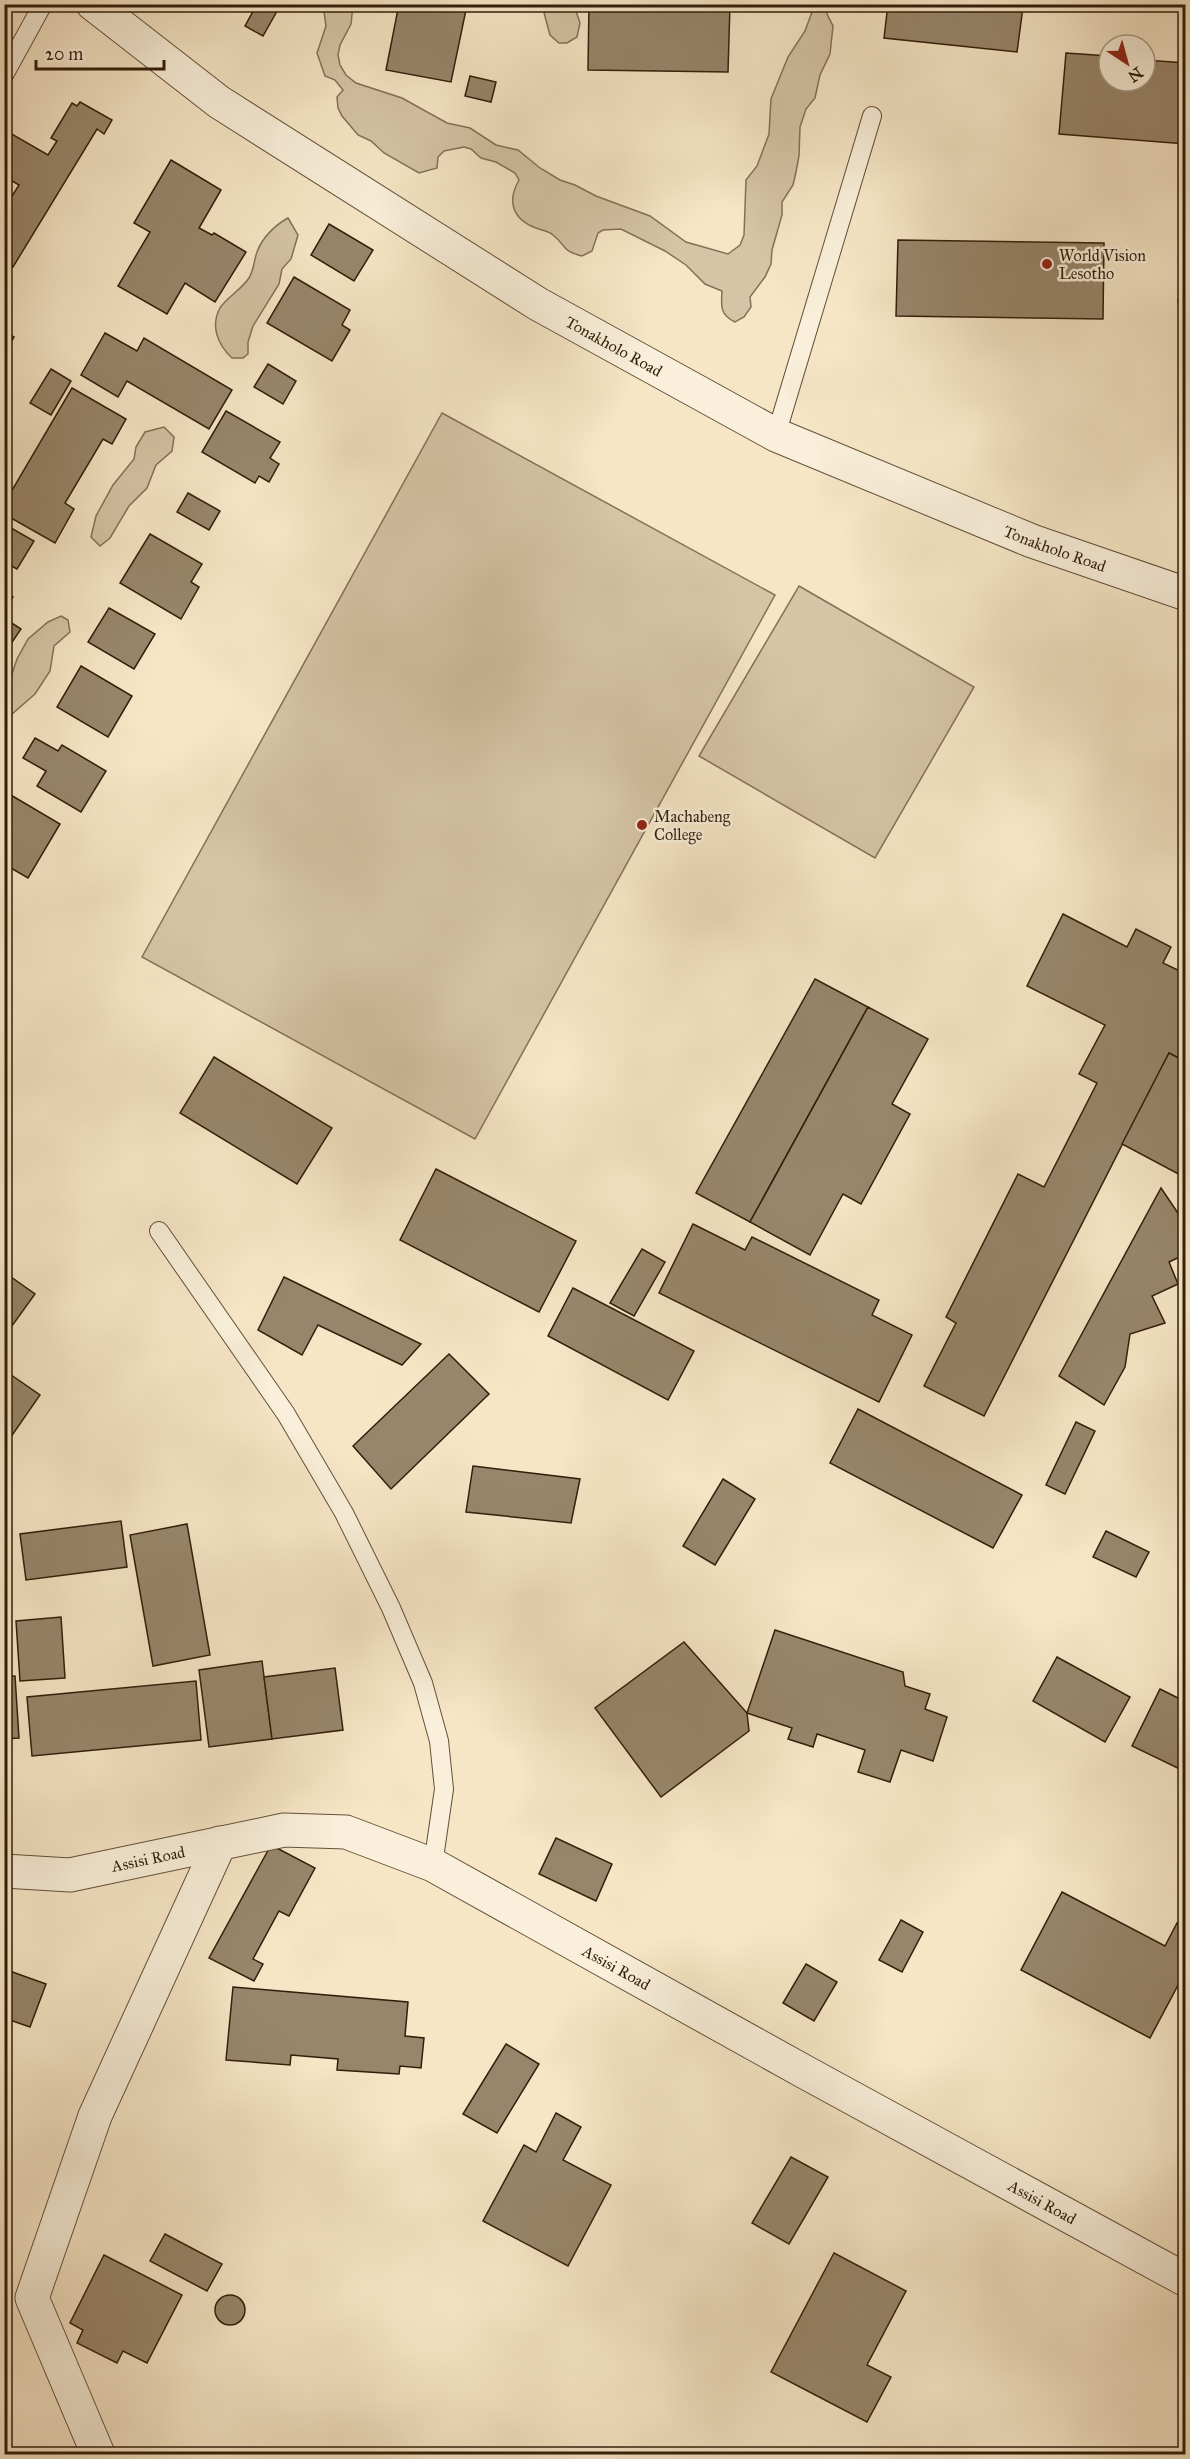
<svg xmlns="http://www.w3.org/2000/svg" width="1190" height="2459" viewBox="0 0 1190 2459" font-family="'IM FELL Great Primer',serif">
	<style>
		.green { fill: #d5c4a6; stroke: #847158; stroke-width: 1.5 }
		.building { fill: #98866c; stroke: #321e0a; stroke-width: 1.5 }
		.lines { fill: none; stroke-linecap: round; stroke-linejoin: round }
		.service-casing { stroke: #635039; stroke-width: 20 }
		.minor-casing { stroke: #635039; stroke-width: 35 }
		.service { stroke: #f9efda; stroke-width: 18 }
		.minor { stroke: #f9efda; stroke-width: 33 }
		.poi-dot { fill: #8f2418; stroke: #f9efda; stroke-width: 2 }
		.labels { text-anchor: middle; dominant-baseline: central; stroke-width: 5; stroke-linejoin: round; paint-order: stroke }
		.poi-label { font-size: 16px; fill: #321e0a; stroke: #f9efda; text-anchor: start }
		.street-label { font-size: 16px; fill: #321e0a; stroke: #f9efda }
	</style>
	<rect width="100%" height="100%" fill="#f6e6c6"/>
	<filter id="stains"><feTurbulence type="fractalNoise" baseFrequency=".00333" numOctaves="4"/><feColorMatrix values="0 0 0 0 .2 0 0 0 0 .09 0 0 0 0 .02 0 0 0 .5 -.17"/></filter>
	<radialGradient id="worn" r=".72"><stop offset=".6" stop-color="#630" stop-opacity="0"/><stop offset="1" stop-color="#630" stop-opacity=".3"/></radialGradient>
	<g class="green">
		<path d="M323,5H353L351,24L340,45L338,55L340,65L346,75L356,83L402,98L447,123L470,128L496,145L518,150L540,168L560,180L575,185L596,196L650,216L686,242L728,254L740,245L744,235L746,180L757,166L769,134L771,99L788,57L805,31L812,12V5H828L827,14L833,26L830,54L820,75L815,98L806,109L800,127L799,156L796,172L793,185L782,202V215L772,250L771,264L765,277L750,297L751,307L744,317L735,322C720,315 721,306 722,291L705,284L686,265L665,251L621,229L603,230L598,233L592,251L582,256C560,250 567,246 553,235C549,231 541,230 536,228C512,219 507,201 519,180L515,173L496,162L481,158L471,149L464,147L444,151L438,157L437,168L419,173L384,153L371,141L358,135L342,116L338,108L337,97L343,90L335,80L325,76L317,53L326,26Z"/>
		<polygon points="542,5 574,5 580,23 577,37 567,43 559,43 550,35"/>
		<path d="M288,218L298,235L291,259L282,269L279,284L253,326L248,342V354L243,358H232C218,345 210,326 220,308C226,298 242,289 249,278C254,270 254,260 257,252C262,238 275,225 288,218Z"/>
		<polygon points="442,413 775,595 475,1139 142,957"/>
		<polygon points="164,427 174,437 172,451 156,465 147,488 129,506 110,538 100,546 91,537 96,516 113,485 134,459 136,447 145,432"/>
		<polygon points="799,586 974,687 875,858 699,756"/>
		<polygon points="61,616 68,620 70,632 54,646 50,671 35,694 11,715 5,727 5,694 17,659 28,639 48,622"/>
	</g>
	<g class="building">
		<polygon points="257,4 281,4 263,36 245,26"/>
		<polygon points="399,4 467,5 451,82 386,70"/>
		<polygon points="589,4 730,4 728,72 588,70"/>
		<polygon points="888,4 994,4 1023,7 1017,52 884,38"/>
		<polygon points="1066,53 1109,56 1109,81 1145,81 1145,60 1186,63 1186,144 1059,134"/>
		<polygon points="470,76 496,82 491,102 465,96"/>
		<polygon points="80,102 112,120 104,134 97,129 13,267 4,262 4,209 19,185 4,176 4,143 10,133 48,155 57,141 51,138 72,103 77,106"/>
		<polygon points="171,160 221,190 199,228 212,235 214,233 246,252 215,302 185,283 167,314 118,286 150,232 134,223"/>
		<polygon points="329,224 373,250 354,281 311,255"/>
		<polygon points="898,240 1104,243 1103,319 896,316"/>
		<polygon points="1186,256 1186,303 1178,302"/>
		<polygon points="294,277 350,310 342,325 350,330 332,361 267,323"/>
		<polygon points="4,331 14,337 4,354"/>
		<polygon points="105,333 137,351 144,338 232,390 209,429 127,381 118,397 81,375"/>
		<polygon points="268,364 296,381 283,404 254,387"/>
		<polygon points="51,369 71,381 51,415 30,403"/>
		<polygon points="72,388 126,419 112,444 103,439 65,503 74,509 55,543 4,514 4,504"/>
		<polygon points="226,411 280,442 270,458 279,464 269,482 259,476 255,483 202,452"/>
		<polygon points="188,493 220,511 209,530 177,512"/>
		<polygon points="4,524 34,541 17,569 4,562"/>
		<polygon points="150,534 202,564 191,582 199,587 181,619 120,583"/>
		<polygon points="4,592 13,597 4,609"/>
		<polygon points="109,608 155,634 134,669 88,642"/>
		<polygon points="4,618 21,629 4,654"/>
		<polygon points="81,666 132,696 108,737 57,707"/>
		<polygon points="35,738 58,751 62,745 106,771 81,812 37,786 46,771 23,758"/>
		<polygon points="4,791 60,824 28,878 4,864"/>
		<polygon points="1063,914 1127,947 1136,929 1171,947 1163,963 1186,974 1186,1062 1169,1053 984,1416 924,1386 956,1323 946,1317 1018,1174 1044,1187 1097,1083 1079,1074 1105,1025 1027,986"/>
		<polygon points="815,979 868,1007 750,1222 696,1193"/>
		<polygon points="868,1007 928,1039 892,1104 910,1114 861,1204 843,1194 810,1255 750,1222"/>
		<polygon points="1169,1053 1186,1062 1186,1178 1122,1144"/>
		<polygon points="214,1057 332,1128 297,1184 180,1113"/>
		<polygon points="436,1169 576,1241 539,1312 400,1240"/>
		<polygon points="1161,1188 1186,1225 1186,1254 1169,1262 1178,1284 1152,1296 1165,1323 1130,1334 1125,1367 1104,1405 1059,1376"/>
		<polygon points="693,1224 745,1250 752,1237 879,1300 872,1315 912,1335 879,1402 659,1293"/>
		<polygon points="642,1249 665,1262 634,1316 610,1303"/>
		<polygon points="4,1272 35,1294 4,1337"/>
		<polygon points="284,1277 421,1344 402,1365 318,1325 302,1355 258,1330"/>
		<polygon points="573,1288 694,1351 668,1400 548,1336"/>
		<polygon points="449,1354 489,1394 391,1489 353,1446"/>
		<polygon points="4,1370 40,1395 6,1444 4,1443"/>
		<polygon points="858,1409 1022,1495 993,1548 830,1463"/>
		<polygon points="1076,1422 1095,1431 1065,1494 1046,1485"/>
		<polygon points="473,1466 580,1479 571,1523 466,1512"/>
		<polygon points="723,1479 755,1499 715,1565 683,1546"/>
		<polygon points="121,1521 127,1567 26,1580 20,1534"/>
		<polygon points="187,1524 210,1655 153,1666 130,1535"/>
		<polygon points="1106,1531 1149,1552 1136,1577 1093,1557"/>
		<polygon points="61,1617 65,1678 20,1681 16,1621"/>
		<polygon points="775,1630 903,1672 905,1686 930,1694 925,1709 947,1717 933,1761 901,1750 890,1782 858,1772 865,1750 817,1734 813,1747 788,1739 792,1728 747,1713"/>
		<polygon points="684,1642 747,1713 749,1731 661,1797 595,1708"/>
		<polygon points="1057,1657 1130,1697 1105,1742 1033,1701"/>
		<polygon points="262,1661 272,1739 209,1747 199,1670"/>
		<polygon points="335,1668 343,1730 272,1739 264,1677"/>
		<polygon points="15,1676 19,1738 4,1739 4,1677"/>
		<polygon points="196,1681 201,1740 32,1756 27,1697"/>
		<polygon points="1160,1689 1186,1702 1186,1772 1132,1746"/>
		<polygon points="556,1838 612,1864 596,1901 539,1874"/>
		<polygon points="271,1845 315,1868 289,1916 279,1911 253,1959 263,1964 254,1981 209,1958"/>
		<polygon points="1062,1892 1165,1946 1177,1923 1186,1928 1186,1970 1150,2038 1021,1970"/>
		<polygon points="901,1920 923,1932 902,1972 879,1960"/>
		<polygon points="806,1964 837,1982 814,2021 783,2003"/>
		<polygon points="4,1969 46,1984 30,2027 4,2018"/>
		<polygon points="233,1987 408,2002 405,2036 424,2038 421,2068 400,2066 399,2074 337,2070 338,2059 291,2055 290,2065 226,2060"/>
		<polygon points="506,2044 539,2064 497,2133 463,2114"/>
		<polygon points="556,2113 581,2127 563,2160 611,2185 568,2266 483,2221 524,2145 536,2152"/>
		<polygon points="791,2157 828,2177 789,2244 752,2223"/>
		<polygon points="165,2234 222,2264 207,2291 150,2261"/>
		<polygon points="834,2253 906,2291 867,2365 891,2377 867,2422 771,2372"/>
		<polygon points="104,2255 182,2295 147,2363 123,2351 117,2363 77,2343 83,2330 70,2323"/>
		<circle cx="230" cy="2310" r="15"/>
	</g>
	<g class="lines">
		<g class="service-casing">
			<g id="service">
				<polyline points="4,75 43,4"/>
				<polyline points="776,435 872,116"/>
				<polyline points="159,1231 286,1414 344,1513 391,1608 423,1683 439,1741 444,1789 433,1865"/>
			</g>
		</g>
		<g class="minor-casing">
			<g id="minor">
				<path id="s1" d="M93,4L219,102L538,304L776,435L1032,541L1186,594"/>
				<path id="s2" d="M4,1871L70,1875L284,1830L346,1832L433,1865L803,2071L1186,2280"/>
				<polyline points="98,2454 32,2298 95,2116 220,1843"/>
			</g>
		</g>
		<use href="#service" class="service"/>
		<use href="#minor" class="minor"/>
	</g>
	<g class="poi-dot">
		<circle cx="1047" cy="264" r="6"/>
		<circle cx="642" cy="825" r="6"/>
	</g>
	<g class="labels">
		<g class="poi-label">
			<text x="1059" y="255">World Vision<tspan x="1059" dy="18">Lesotho</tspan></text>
			<text x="654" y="816">Machabeng<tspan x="654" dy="18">College</tspan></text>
		</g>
		<g class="street-label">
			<text stroke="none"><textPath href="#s1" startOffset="624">Tonakholo Road</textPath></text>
			<text stroke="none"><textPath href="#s1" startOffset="1110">Tonakholo Road</textPath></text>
			<text stroke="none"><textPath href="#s2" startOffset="146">Assisi Road</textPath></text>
			<text stroke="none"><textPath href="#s2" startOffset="650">Assisi Road</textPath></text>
			<text stroke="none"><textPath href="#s2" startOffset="1136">Assisi Road</textPath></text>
		</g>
	</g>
	<rect width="1190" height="2459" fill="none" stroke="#f6e6c6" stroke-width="24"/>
	<rect x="6" y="6" width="1178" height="2447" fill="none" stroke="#321e0a" stroke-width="3"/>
	<rect x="12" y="12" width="1166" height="2435" fill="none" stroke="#321e0a" stroke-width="1.5"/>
	<g transform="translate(1127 63) rotate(144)"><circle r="28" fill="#f9efda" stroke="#a99b87" stroke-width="1.5"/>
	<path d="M0-4.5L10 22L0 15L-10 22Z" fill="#8f2418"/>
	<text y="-9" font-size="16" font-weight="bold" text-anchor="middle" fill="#321e0a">N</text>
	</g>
	<path d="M36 60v9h128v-9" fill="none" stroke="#321e0a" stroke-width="3"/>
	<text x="45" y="60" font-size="18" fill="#321e0a" stroke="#f9efda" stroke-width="4.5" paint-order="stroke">20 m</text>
	<rect width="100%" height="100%" filter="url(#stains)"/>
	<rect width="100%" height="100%" fill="url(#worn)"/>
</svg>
